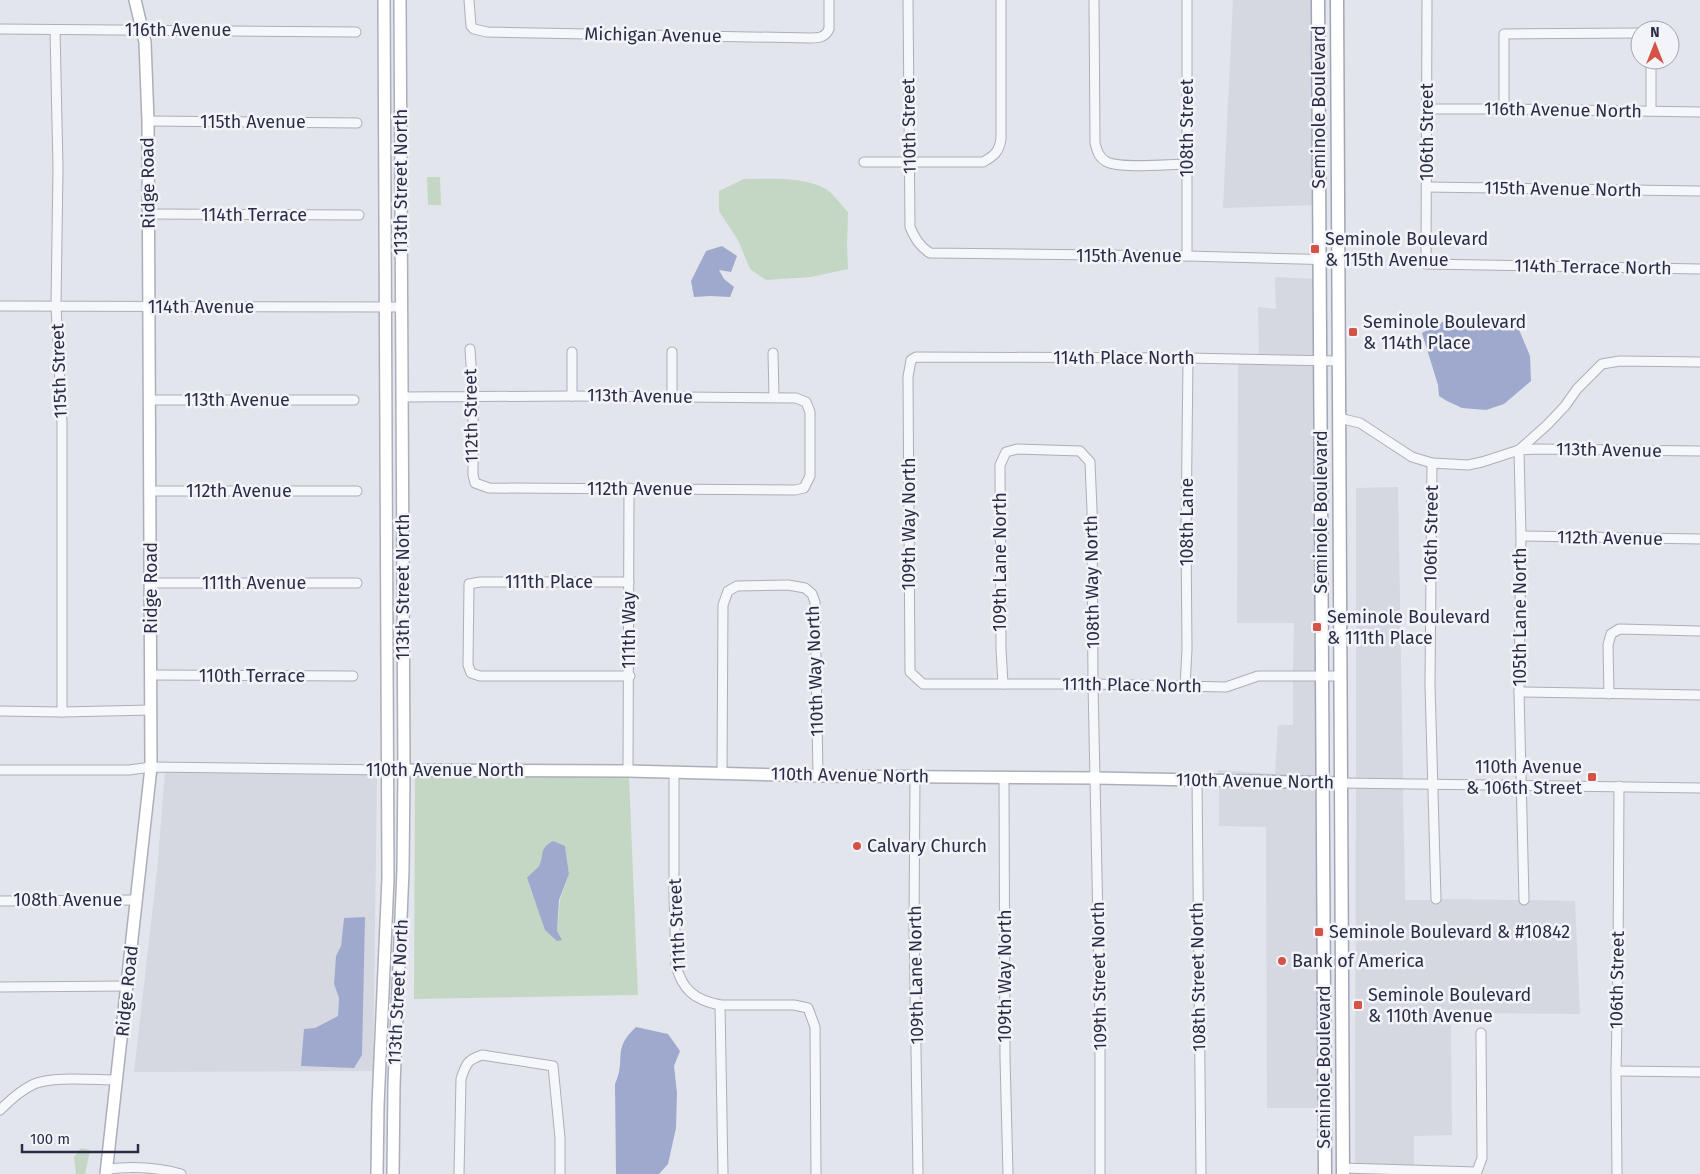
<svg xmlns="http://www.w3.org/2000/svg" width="1700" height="1174" viewBox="0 0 1700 1174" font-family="'Fira Sans',sans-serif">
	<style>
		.built { fill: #d5d7e1; fill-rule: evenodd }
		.green { fill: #c4d6c4; fill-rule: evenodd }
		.water { fill: #9ea9cd }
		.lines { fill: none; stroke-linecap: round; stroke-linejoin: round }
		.street-casing { stroke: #acaeba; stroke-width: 11 }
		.secondary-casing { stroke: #acaeba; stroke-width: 14 }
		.primary-casing { stroke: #a2a5b8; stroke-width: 15 }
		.street { stroke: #f6f7fa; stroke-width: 9 }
		.secondary { stroke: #fff; stroke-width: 11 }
		.primary { stroke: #fff; stroke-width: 12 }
		.poi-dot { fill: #d45346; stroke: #f3f4f9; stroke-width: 2 }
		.labels { text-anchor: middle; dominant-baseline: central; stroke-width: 5; stroke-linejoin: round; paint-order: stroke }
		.street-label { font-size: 18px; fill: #2a2d45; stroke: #f3f4f9 }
		.poi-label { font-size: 18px; fill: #2a2d45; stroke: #f3f4f9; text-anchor: start }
	</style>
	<rect width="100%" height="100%" fill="#e3e5ec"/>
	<g class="built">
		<polygon points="1233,0 1314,0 1315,205 1223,208"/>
		<polygon points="1275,277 1316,279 1317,356 1259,355 1258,307 1276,309"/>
		<polygon points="1238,363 1317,365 1318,671 1293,671 1294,623 1237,623"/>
		<polygon points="1398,487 1403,779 1356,779 1356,488"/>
		<polygon points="1293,680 1319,680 1319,778 1218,776 1218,770 1275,774 1278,725 1293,725"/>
		<path d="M165,772L377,775L373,1071L134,1072L157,871ZM344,918L354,1068L315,1028L338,1016L339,998L334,984L336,956L341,946Z"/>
		<polygon points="1219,785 1319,787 1320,1108 1267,1108 1266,827 1219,826"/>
		<polygon points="1356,788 1403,788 1405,900 1432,900 1433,904 1440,904 1440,899 1520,900 1521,905 1528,905 1528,900 1575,901 1580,1014 1451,1013 1452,1135 1414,1136 1414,1166 1355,1164"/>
	</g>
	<g class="green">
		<polygon points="427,177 440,177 441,205 428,205"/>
		<path d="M744,179C770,179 803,176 826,189C834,194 841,205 848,212L847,246L848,269L811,277L766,280L750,269L738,240L719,211V191Z"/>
		<path d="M415,775L629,777L638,995L414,999ZM565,846L569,874L560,900L557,931L536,904L527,879L539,866Z"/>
		<polygon points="81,1148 90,1150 85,1174 76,1174 74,1157"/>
	</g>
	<g class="water">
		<polygon points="722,246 737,256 731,272 719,270 724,279 734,287 730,297 711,296 694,297 691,281 706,251"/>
		<polygon points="1450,318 1515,320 1530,356 1531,381 1504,404 1486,410 1462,408 1447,401 1439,396 1438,385 1422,333"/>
		<path d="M553,841L565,846L569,874L559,900L557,931L562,940L557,941L545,930L527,878C530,874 536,870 539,866C545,855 538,849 553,841Z"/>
		<polygon points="365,917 362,1055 354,1068 301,1066 304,1029 315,1028 338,1016 339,998 334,984 336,956 341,946 344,918"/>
		<path d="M636,1027L668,1034L680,1051L674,1066L677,1093L676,1128L668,1164L659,1174H616L615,1084C627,1058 611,1050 636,1027Z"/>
	</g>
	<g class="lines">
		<g class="street-casing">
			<g id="street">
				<path d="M469,0L471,26L474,29L487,32L810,38C818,38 825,38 829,29V0"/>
				<path d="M908,0L910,227C915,238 919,246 930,253L1187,256L1338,260"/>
				<path d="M1094,0L1095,143C1097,151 1099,158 1107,162C1122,169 1169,164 1188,164"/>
				<polyline points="1187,0 1187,256"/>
				<polyline points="1427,0 1426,264 1700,269"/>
				<polyline points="0,29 356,32"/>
				<polyline points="55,30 58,168 56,306 62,423 62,712"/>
				<polyline points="1426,109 1504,109 1700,112"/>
				<polyline points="1504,109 1504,34 1640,33"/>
				<polyline points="1651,111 1651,60"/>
				<polyline points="148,121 357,123"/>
				<path d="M864,162H983C994,156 999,152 1001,139V0"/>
				<polyline points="1427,187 1700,191"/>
				<polyline points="149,214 359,215"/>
				<polyline points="0,306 402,307"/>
				<polyline points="572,352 572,396"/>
				<polyline points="672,352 672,397"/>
				<polyline points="773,353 774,397"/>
				<polyline points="1338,361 1188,358 916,357 911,360 908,377 910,672 923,684 1093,684 1226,687 1258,676 1339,676"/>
				<polyline points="403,397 572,396 796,398 806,402 810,412 810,476 804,488 795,490 489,488 475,483 473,475 473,396 470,349"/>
				<polyline points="150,400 354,400"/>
				<polyline points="1339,418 1360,423 1412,457 1432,463 1468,465 1482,462 1519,450 1547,425 1565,406 1577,389 1602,364 1620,361 1700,362"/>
				<polyline points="1432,463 1430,685 1436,899"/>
				<polyline points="151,491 357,491"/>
				<polyline points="1521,536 1700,539"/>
				<polyline points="629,582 480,582 469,584 468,665 471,673 480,676 630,676"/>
				<polyline points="151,583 357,583"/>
				<polyline points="151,675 353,676"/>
				<polyline points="1003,684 1001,649 1000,465 1006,452 1017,449 1080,451 1090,462 1092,510 1093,684 1100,1018 1100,1174"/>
				<polyline points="1185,686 1187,649 1186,534 1188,358"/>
				<polyline points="1519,692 1700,695"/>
				<polyline points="1609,694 1608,645 1611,634 1619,629 1700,631"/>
				<polyline points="0,711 62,712 151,710"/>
				<polyline points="0,770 129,770 151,767 386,770"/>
				<polyline points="628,771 629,488"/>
				<path d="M674,773V894L676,965C682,990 695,1000 720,1005H794L808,1008L815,1027L816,1174"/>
				<polyline points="722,773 723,605 728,591 737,586 788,585 805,588 812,594 815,602 818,776"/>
				<polyline points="915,776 914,927 918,1174"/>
				<polyline points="1004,777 1005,1058 1008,1174"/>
				<polyline points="1197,780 1201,1174"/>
				<polyline points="1340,783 1700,788"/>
				<polyline points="1524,900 1519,692 1521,536 1519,450 1537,449 1700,451"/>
				<polyline points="0,901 136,900"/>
				<polyline points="0,987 128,986"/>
				<polyline points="720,1005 723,1174"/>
				<polyline points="1616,1071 1700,1072"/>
				<path d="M0,1110C10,1100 21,1090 34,1084C52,1076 95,1080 116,1080"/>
				<polyline points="1343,1168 1476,1172"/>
				<path d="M107,1169C132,1166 157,1167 181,1174"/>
				<path d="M459,1174L461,1079C466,1064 467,1060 482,1055L553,1066L560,1138V1174"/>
				<polyline points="1476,1174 1482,1158 1481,1033"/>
				<polyline points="1617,1174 1616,1071 1618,971 1619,786"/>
			</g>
		</g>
		<g class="secondary-casing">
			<g id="secondary">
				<polyline points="386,770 628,771 818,776 1096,778 1340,783"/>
				<polyline points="106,1174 151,767 148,121 145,42 135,0"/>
				<polyline points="377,1174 378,1106 388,878 384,0"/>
				<polyline points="393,1174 394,1085 403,870 404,770 400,0"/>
			</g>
		</g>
		<g class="primary-casing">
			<g id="primary">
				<polyline points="1318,0 1325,1174"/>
				<polyline points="1337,0 1343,1174"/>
			</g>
		</g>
		<use href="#street" class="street"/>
		<use href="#secondary" class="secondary"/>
		<use href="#primary" class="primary"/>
	</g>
	<g class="poi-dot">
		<rect x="1310" y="244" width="10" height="10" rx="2.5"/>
		<rect x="1348" y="327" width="10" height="10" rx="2.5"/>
		<rect x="1312" y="622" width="10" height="10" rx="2.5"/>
		<rect x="1587" y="772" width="10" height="10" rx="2.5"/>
		<circle cx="857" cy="846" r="5"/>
		<rect x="1314" y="927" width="10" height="10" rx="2.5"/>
		<circle cx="1282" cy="961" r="5"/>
		<rect x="1353" y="1000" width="10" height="10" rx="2.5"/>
	</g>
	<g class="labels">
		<g class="street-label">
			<text x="178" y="30">116th Avenue</text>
			<text transform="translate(653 35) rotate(1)">Michigan Avenue</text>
			<text transform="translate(1319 107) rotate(-90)">Seminole Boulevard</text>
			<text transform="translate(1563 110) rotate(1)">116th Avenue North</text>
			<text x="253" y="122">115th Avenue</text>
			<text transform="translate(909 126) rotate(-91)">110th Street</text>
			<text transform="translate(1187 128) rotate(-90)">108th Street</text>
			<text transform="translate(1427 132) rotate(-90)">106th Street</text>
			<text transform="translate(401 182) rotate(-90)">113th Street North</text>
			<text transform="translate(148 183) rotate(-91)">Ridge Road</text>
			<text transform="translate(1563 189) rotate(1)">115th Avenue North</text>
			<text x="254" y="215">114th Terrace</text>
			<text x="1129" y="256">115th Avenue</text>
			<text transform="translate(1593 267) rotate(1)">114th Terrace North</text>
			<text x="201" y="307">114th Avenue</text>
			<text x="1124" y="358">114th Place North</text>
			<text transform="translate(59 371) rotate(-92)">115th Street</text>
			<text transform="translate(640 396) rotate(1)">113th Avenue</text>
			<text x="237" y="400">113th Avenue</text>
			<text transform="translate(471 416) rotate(-91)">112th Street</text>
			<text transform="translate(1609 450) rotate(1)">113th Avenue</text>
			<text x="640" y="489">112th Avenue</text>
			<text x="239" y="491">112th Avenue</text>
			<text transform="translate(1321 512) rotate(-90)">Seminole Boulevard</text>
			<text transform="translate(1187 522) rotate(-90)">108th Lane</text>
			<text transform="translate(909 524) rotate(-90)">109th Way North</text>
			<text transform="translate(1431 534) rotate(-89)">106th Street</text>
			<text transform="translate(1610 538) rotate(1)">112th Avenue</text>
			<text transform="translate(1000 562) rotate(-90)">109th Lane North</text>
			<text x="549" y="582">111th Place</text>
			<text transform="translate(1092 582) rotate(-91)">108th Way North</text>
			<text x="254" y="583">111th Avenue</text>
			<text transform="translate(403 587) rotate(-90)">113th Street North</text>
			<text transform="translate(151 588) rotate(-90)">Ridge Road</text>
			<text transform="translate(1520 617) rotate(-90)">105th Lane North</text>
			<text transform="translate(629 630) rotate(-90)">111th Way</text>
			<text transform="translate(815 671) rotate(-92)">110th Way North</text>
			<text x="252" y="676">110th Terrace</text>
			<text transform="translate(1132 685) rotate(1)">111th Place North</text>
			<text x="445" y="770">110th Avenue North</text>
			<text transform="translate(850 775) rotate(1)">110th Avenue North</text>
			<text transform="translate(1255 781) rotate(1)">110th Avenue North</text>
			<text x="68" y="900">108th Avenue</text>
			<text transform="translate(677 925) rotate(-93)">111th Street</text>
			<text transform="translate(916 975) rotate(-91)">109th Lane North</text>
			<text transform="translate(1005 976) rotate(-90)">109th Way North</text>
			<text transform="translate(1099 976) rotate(-91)">109th Street North</text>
			<text transform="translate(1198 977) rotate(-91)">108th Street North</text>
			<text transform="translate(1617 980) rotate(-89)">106th Street</text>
			<text transform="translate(127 991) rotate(-84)">Ridge Road</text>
			<text transform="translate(398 992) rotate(-87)">113th Street North</text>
			<text transform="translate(1324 1067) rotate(-90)">Seminole Boulevard</text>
		</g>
		<g class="poi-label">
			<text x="1325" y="239">Seminole Boulevard<tspan x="1325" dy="21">&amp; 115th Avenue</tspan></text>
			<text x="1363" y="322">Seminole Boulevard<tspan x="1363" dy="21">&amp; 114th Place</tspan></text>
			<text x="1327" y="617">Seminole Boulevard<tspan x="1327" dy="21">&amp; 111th Place</tspan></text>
			<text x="1582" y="767" text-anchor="end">110th Avenue<tspan x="1582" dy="21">&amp; 106th Street</tspan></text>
			<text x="867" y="846">Calvary Church</text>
			<text x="1329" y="932">Seminole Boulevard &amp; #10842</text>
			<text x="1292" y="961">Bank of America</text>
			<text x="1368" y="995">Seminole Boulevard<tspan x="1368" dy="21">&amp; 110th Avenue</tspan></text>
		</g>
	</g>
	<g transform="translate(1655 45)"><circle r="24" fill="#f3f4f9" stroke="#a3a4b1"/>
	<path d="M0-4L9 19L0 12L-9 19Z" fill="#d45346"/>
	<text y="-8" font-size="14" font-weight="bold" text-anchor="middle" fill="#2a2d45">N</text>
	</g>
	<path d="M22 1144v8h116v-8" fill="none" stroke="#2a2d45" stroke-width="2.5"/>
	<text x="30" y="1144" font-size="15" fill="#2a2d45" stroke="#f3f4f9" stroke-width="4" paint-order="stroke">100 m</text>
</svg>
